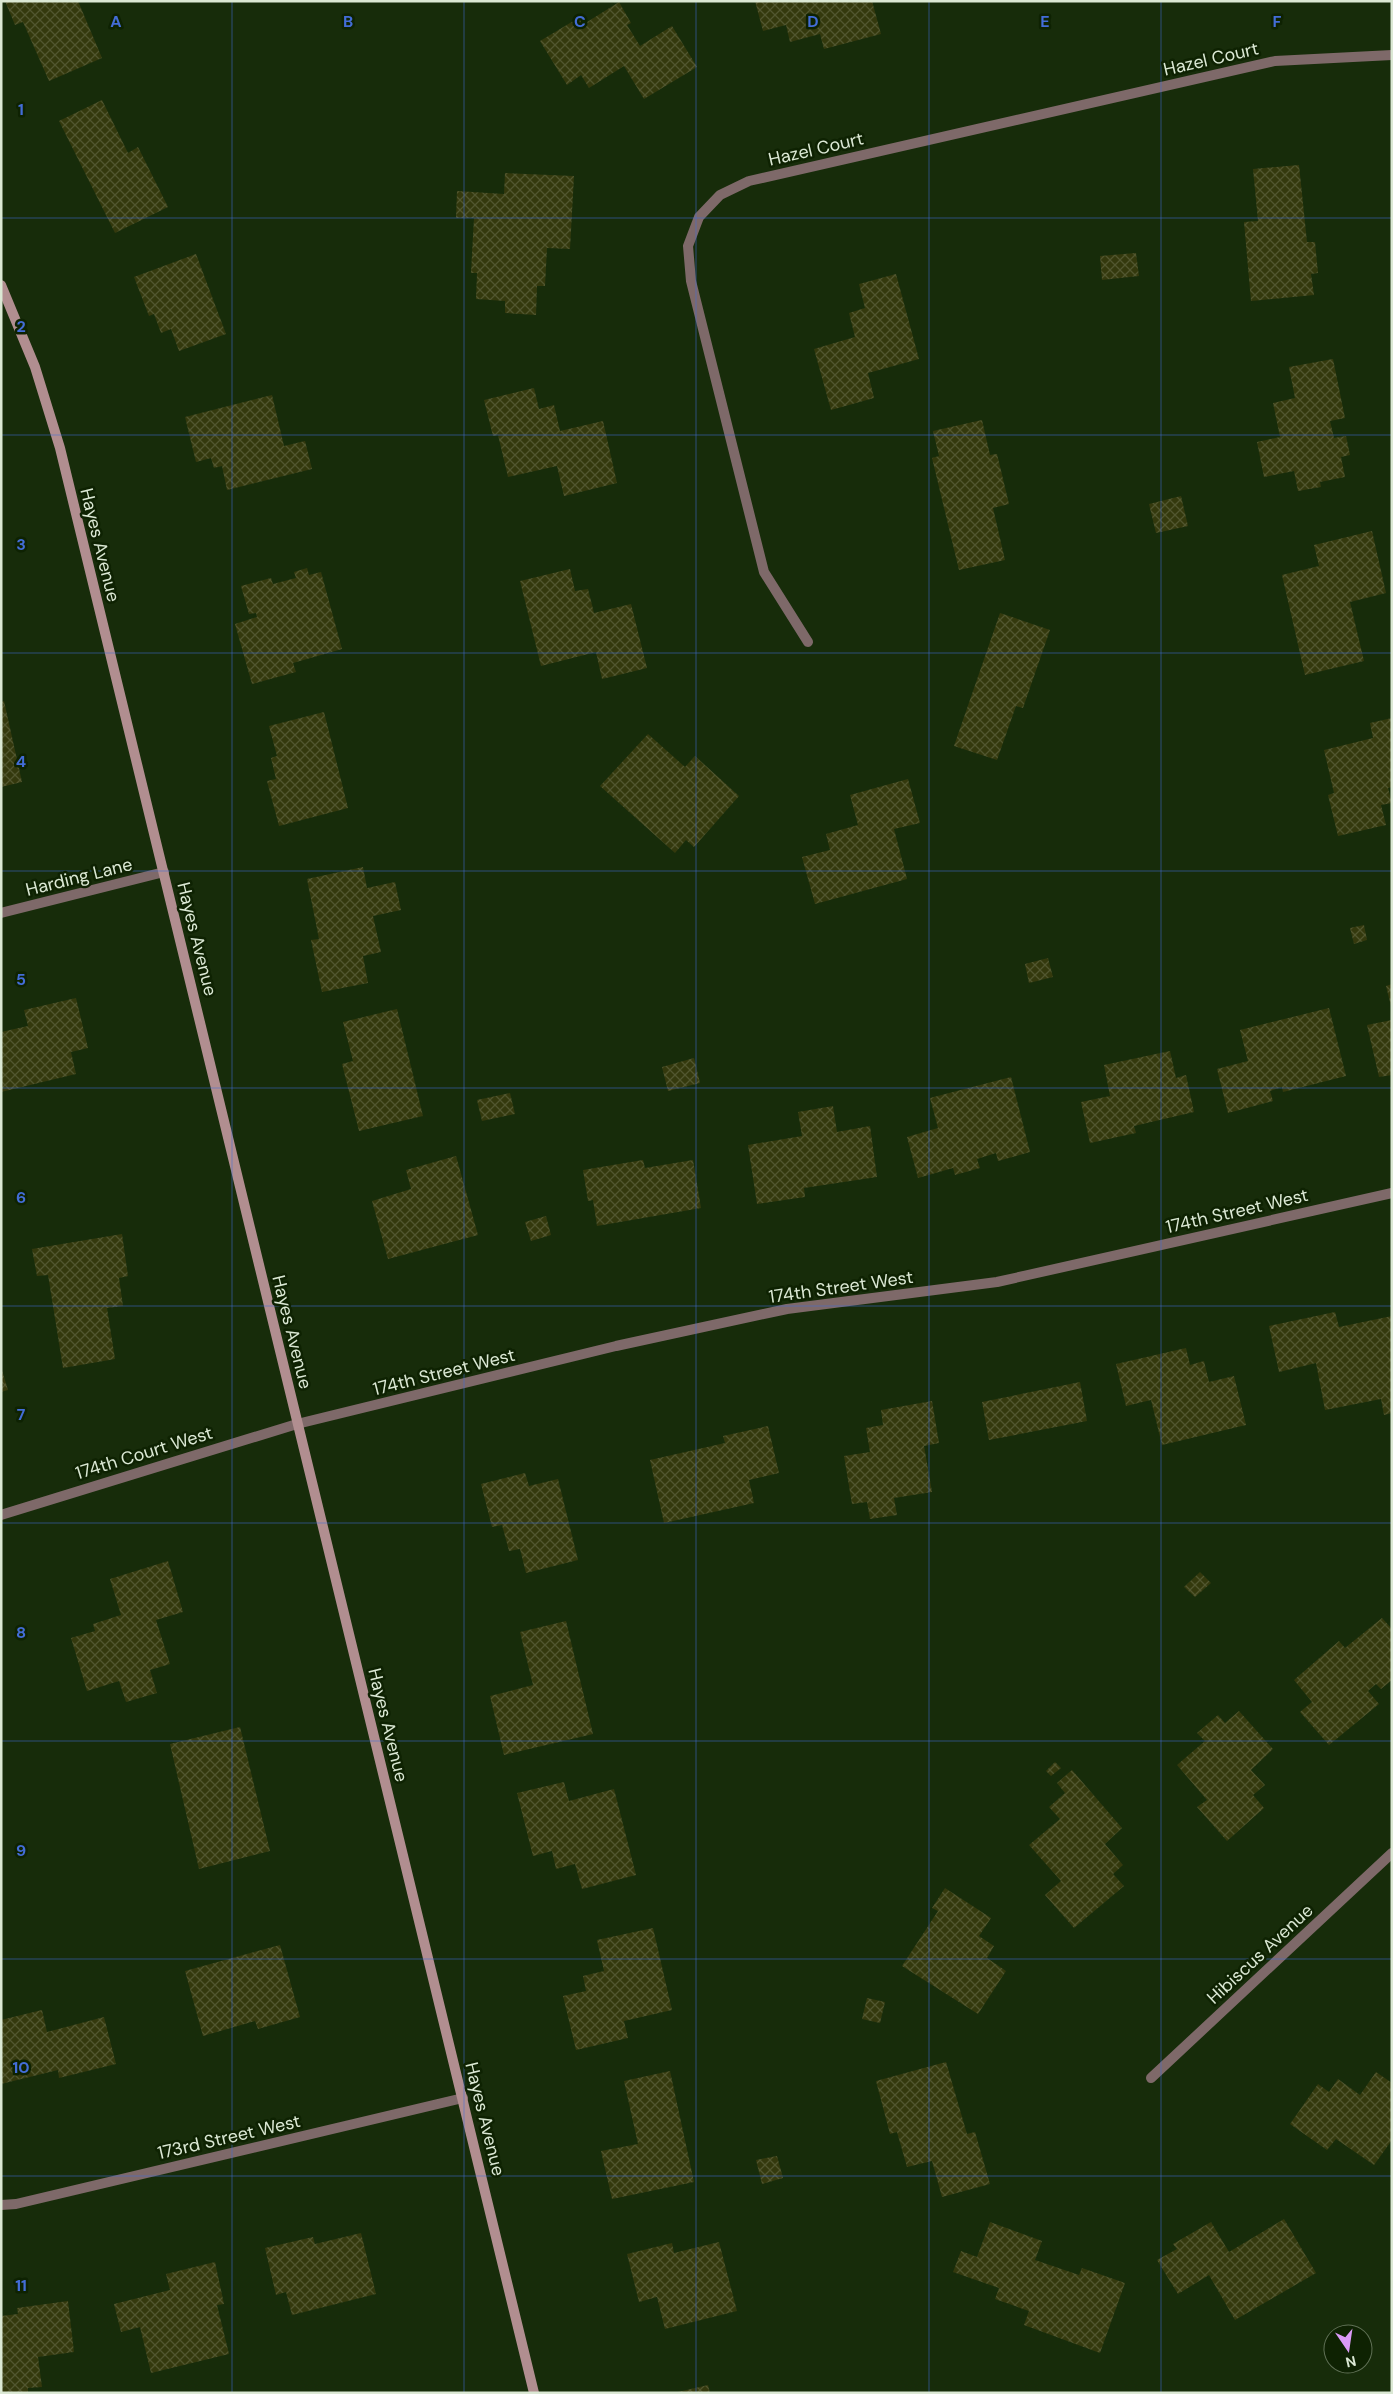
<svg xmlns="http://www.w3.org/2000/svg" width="1393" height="2394" viewBox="0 0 1393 2394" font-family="'DM Sans',sans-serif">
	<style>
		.building { fill: url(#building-cross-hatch) }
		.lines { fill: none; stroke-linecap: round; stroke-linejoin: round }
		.street { stroke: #7e6969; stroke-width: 10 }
		.secondary { stroke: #b18e90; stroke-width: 10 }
		.grid { fill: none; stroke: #436dd7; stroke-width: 1; stroke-opacity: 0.55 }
		.labels { text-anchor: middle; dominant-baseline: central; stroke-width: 5; stroke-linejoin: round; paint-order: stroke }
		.street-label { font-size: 18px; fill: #dbe8d4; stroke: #0e2202 }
		.grid-label { font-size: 16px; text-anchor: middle; font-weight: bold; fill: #436dd7; stroke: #0e2202; stroke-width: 5; stroke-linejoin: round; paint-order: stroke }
	</style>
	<defs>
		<pattern id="building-cross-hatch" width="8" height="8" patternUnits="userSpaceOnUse" patternTransform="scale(1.25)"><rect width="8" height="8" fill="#34390d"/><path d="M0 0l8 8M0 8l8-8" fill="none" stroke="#51562f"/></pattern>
	</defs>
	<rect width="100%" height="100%" fill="#172c0a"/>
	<g class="building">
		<polygon points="5,1 78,1 102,58 49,81 23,22 15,25"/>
		<polygon points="755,1 872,1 881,34 824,49 820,34 790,42 786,25 763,31"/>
		<polygon points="619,2 631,23 627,25 640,46 672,26 697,67 644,99 624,66 589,88 581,75 567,85 540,41 580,17 584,24"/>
		<polygon points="102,100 128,153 138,147 168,207 115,233 59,121"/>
		<polygon points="1299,165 1307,242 1315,242 1318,273 1311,274 1314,295 1251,301 1244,222 1258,221 1253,169"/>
		<polygon points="505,173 574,176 570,249 547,248 545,286 537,286 536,315 505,313 505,301 476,299 477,273 471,273 474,218 456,218 457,191 504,194"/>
		<polygon points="1136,253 1139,276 1102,280 1100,256"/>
		<polygon points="196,254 226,334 179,351 171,329 161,333 154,314 149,316 134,277"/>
		<polygon points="896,274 919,359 868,373 874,398 831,410 814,349 855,337 849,313 865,308 859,284"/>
		<polygon points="1333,359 1345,418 1330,421 1334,438 1346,436 1350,455 1341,457 1345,477 1320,482 1321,487 1298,491 1294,471 1264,477 1257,442 1280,437 1273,403 1295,398 1289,367"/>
		<polygon points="534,388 539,409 554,405 560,431 603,421 617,483 564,496 557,466 508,477 498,435 493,436 484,400"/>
		<polygon points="272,395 284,446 305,441 312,469 227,490 222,466 214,468 211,458 196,462 185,417"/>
		<polygon points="982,420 990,455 997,454 1009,504 993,508 1005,560 959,570 932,458 939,456 933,431"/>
		<polygon points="1181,496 1188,526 1156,533 1149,504"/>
		<polygon points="1372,531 1386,593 1350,602 1364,661 1305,675 1282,575 1319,566 1314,545"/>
		<polygon points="307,568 309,575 321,572 342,649 293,663 296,672 252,684 235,624 257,617 256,613 249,614 241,586 271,578 273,584 296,578 294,572"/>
		<polygon points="570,569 575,591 588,589 594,613 631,604 647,668 602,679 596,652 541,666 520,581"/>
		<polygon points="1000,613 1050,630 1023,708 1016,706 997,760 954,746"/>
		<polygon points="4,701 22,782 1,787 1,702"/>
		<polygon points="324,712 348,808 279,826 267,781 276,779 271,758 277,756 269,726"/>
		<polygon points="1392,718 1392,787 1388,788 1392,803 1381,805 1386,825 1338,836 1328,795 1334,793 1324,750 1373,738 1370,723"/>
		<polygon points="648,734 685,767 695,756 739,796 694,847 686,840 675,853 600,786"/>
		<polygon points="908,779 920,823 894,829 907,879 815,904 802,857 830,850 826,834 858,825 850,795"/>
		<polygon points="363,867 367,888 395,882 401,910 373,916 381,952 363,956 368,983 322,992 311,940 319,939 307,879"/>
		<polygon points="1364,925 1367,940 1354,944 1350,928"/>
		<polygon points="1048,958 1053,977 1029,983 1025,964"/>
		<polygon points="1392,984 1392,1006 1391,1006 1386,986"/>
		<polygon points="76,998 88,1048 71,1052 76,1074 1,1092 1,1032 28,1026 24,1010"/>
		<polygon points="1329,1008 1346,1076 1283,1092 1282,1087 1270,1091 1273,1101 1228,1113 1217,1069 1248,1061 1240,1030"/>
		<polygon points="397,1009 423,1116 359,1131 342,1064 353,1061 343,1022"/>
		<polygon points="1392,1020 1392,1075 1379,1077 1367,1025"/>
		<polygon points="1170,1051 1176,1078 1186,1075 1194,1112 1134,1126 1136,1133 1090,1143 1081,1102 1110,1096 1104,1065"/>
		<polygon points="694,1058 700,1083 668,1091 662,1067"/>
		<polygon points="1011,1077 1030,1152 998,1161 996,1153 977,1159 980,1168 955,1175 953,1168 918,1178 907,1137 938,1128 930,1098"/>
		<polygon points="510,1093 515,1114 482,1121 477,1100"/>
		<polygon points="833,1106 837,1132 870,1126 877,1177 804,1188 805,1197 757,1204 748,1145 802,1136 798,1112"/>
		<polygon points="456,1156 478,1235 388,1259 372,1201 411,1189 406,1170"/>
		<polygon points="643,1160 645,1168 693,1160 701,1208 597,1226 593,1200 588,1201 583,1170"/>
		<polygon points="546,1216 551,1235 531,1241 525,1222"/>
		<polygon points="122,1234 128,1276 119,1278 123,1306 107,1308 115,1359 63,1368 48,1275 37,1276 32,1249"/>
		<polygon points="1335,1312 1339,1327 1392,1316 1392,1413 1384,1415 1381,1399 1325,1410 1316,1363 1279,1372 1269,1326"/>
		<polygon points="1186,1348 1190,1365 1204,1361 1209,1382 1234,1376 1246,1425 1162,1445 1151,1400 1126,1406 1116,1364"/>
		<polygon points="1,1367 8,1390 1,1392"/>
		<polygon points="1080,1382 1087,1421 989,1440 982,1402"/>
		<polygon points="932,1401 939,1443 924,1446 932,1492 894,1498 897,1515 870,1519 867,1502 852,1504 844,1456 870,1452 866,1428 883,1425 881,1410"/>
		<polygon points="768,1426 779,1473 749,1480 754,1503 664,1523 650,1460 725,1443 723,1436"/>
		<polygon points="525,1473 529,1486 558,1479 578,1560 526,1573 520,1549 509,1551 502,1525 492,1527 481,1484"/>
		<polygon points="168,1561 183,1612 156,1620 170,1664 150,1670 157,1693 126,1702 119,1681 87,1691 71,1638 95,1631 93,1624 121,1615 110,1579"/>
		<polygon points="1200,1572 1211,1583 1195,1597 1184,1587"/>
		<polygon points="1382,1618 1392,1629 1392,1680 1381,1689 1376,1684 1368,1691 1379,1704 1329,1745 1300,1712 1312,1702 1294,1680 1339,1641 1345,1648"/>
		<polygon points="566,1621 593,1734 504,1755 490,1696 533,1685 520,1632"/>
		<polygon points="1239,1711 1273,1749 1251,1770 1265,1785 1253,1795 1264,1808 1227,1841 1197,1807 1207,1800 1177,1765 1205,1741 1197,1733 1218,1715 1225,1723"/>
		<polygon points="240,1727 270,1851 199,1869 170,1744"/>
		<polygon points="1055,1762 1061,1768 1051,1776 1046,1771"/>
		<polygon points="1072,1770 1122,1828 1105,1844 1123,1865 1113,1874 1124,1886 1074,1928 1045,1895 1061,1881 1029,1845 1060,1819 1049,1807 1065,1793 1057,1783"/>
		<polygon points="564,1782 569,1801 614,1789 636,1875 582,1889 575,1864 556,1869 552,1851 533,1856 517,1793"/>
		<polygon points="945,1888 991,1918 979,1936 994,1946 987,1958 1006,1971 978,2014 902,1966 938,1911 932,1908"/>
		<polygon points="653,1928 672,2010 624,2021 628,2038 576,2050 563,1996 586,1991 583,1976 604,1971 597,1940"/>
		<polygon points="280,1945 300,2017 258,2029 255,2021 203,2036 185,1971"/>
		<polygon points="867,1998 885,2002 880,2023 862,2019"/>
		<polygon points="42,2010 47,2032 104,2017 116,2064 59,2078 58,2070 1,2084 1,2020"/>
		<polygon points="946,2062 967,2134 975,2132 990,2184 942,2197 932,2161 907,2167 897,2132 890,2134 876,2081"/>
		<polygon points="670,2071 694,2182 612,2199 601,2151 638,2144 624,2081"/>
		<polygon points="1376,2072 1392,2083 1392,2140 1374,2165 1336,2139 1327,2150 1290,2124 1318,2084 1329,2092 1338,2079 1360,2095"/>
		<polygon points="777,2156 783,2178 762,2184 756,2160"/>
		<polygon points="1284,2219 1316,2273 1235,2320 1209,2275 1178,2294 1157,2260 1177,2249 1173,2244 1211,2222 1229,2252"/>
		<polygon points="990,2222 1042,2241 1035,2260 1079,2275 1082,2268 1125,2283 1100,2353 1024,2325 1029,2311 995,2299 999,2288 953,2272 961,2251 977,2257"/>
		<polygon points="361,2233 376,2294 292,2315 286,2292 276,2295 265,2248 313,2237 315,2244"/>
		<polygon points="719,2242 737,2311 665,2329 657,2297 639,2302 627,2254 672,2243 674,2253"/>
		<polygon points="215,2262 224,2304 217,2305 229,2354 151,2373 140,2327 121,2332 114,2304 170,2290 166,2274"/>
		<polygon points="68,2301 74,2352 38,2357 42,2387 28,2388 28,2393 1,2393 1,2316 18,2314 17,2308"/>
		<polygon points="708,2385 710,2393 678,2393 678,2392"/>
	</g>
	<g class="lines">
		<g class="street">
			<polyline points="808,642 764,572 691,281 688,246 699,217 720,195 749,181 1275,61 1392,55"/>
			<polyline points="1,913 164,872"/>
			<polyline points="1,1515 297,1424 616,1346 787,1309 997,1282 1392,1193"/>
			<polyline points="1151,2078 1392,1853"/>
			<polyline points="1,2205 16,2204 463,2098"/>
		</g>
		<polyline class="secondary" points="1,285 35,367 60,448 534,2393"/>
	</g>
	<path class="grid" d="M232,1V2393M464,1V2393M696,1V2393M929,1V2393M1161,1V2393M1,218H1392M1,435H1392M1,653H1392M1,871H1392M1,1088H1392M1,1306H1392M1,1523H1392M1,1741H1392M1,1959H1392M1,2176H1392"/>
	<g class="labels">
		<g class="street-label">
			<text transform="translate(1211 59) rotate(-13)">Hazel Court</text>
			<text transform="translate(816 149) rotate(-13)">Hazel Court</text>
			<text transform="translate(100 545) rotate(76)">Hayes Avenue</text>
			<text transform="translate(79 877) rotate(-14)">Harding Lane</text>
			<text transform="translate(197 939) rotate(76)">Hayes Avenue</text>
			<text transform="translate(1237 1211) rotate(-13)">174th Street West</text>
			<text transform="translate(841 1287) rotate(-8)">174th Street West</text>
			<text transform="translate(292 1332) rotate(76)">Hayes Avenue</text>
			<text transform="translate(444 1372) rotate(-14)">174th Street West</text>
			<text transform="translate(144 1453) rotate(-17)">174th Court West</text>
			<text transform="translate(388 1725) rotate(76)">Hayes Avenue</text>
			<text transform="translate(1260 1954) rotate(-43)">Hibiscus Avenue</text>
			<text transform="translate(485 2119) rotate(76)">Hayes Avenue</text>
			<text transform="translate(229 2137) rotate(-13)">173rd Street West</text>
		</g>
	</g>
	<g class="grid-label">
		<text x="116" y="27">A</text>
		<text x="348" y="27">B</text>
		<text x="580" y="27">C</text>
		<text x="813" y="27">D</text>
		<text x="1045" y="27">E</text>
		<text x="1277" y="27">F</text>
		<text x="21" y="115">1</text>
		<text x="21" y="332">2</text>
		<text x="21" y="550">3</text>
		<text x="21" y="767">4</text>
		<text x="21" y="985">5</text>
		<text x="21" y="1203">6</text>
		<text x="21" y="1420">7</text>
		<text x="21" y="1638">8</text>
		<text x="21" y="1856">9</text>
		<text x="21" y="2073">10</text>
		<text x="21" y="2291">11</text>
	</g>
	<rect width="1393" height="2394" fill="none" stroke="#dbe8d4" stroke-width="5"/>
	<g transform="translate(1348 2349) rotate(167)"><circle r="24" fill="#0e2202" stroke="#607156"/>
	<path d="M0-4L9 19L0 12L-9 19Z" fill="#da9af6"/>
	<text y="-8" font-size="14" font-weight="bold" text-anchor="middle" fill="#dbe8d4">N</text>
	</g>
</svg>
